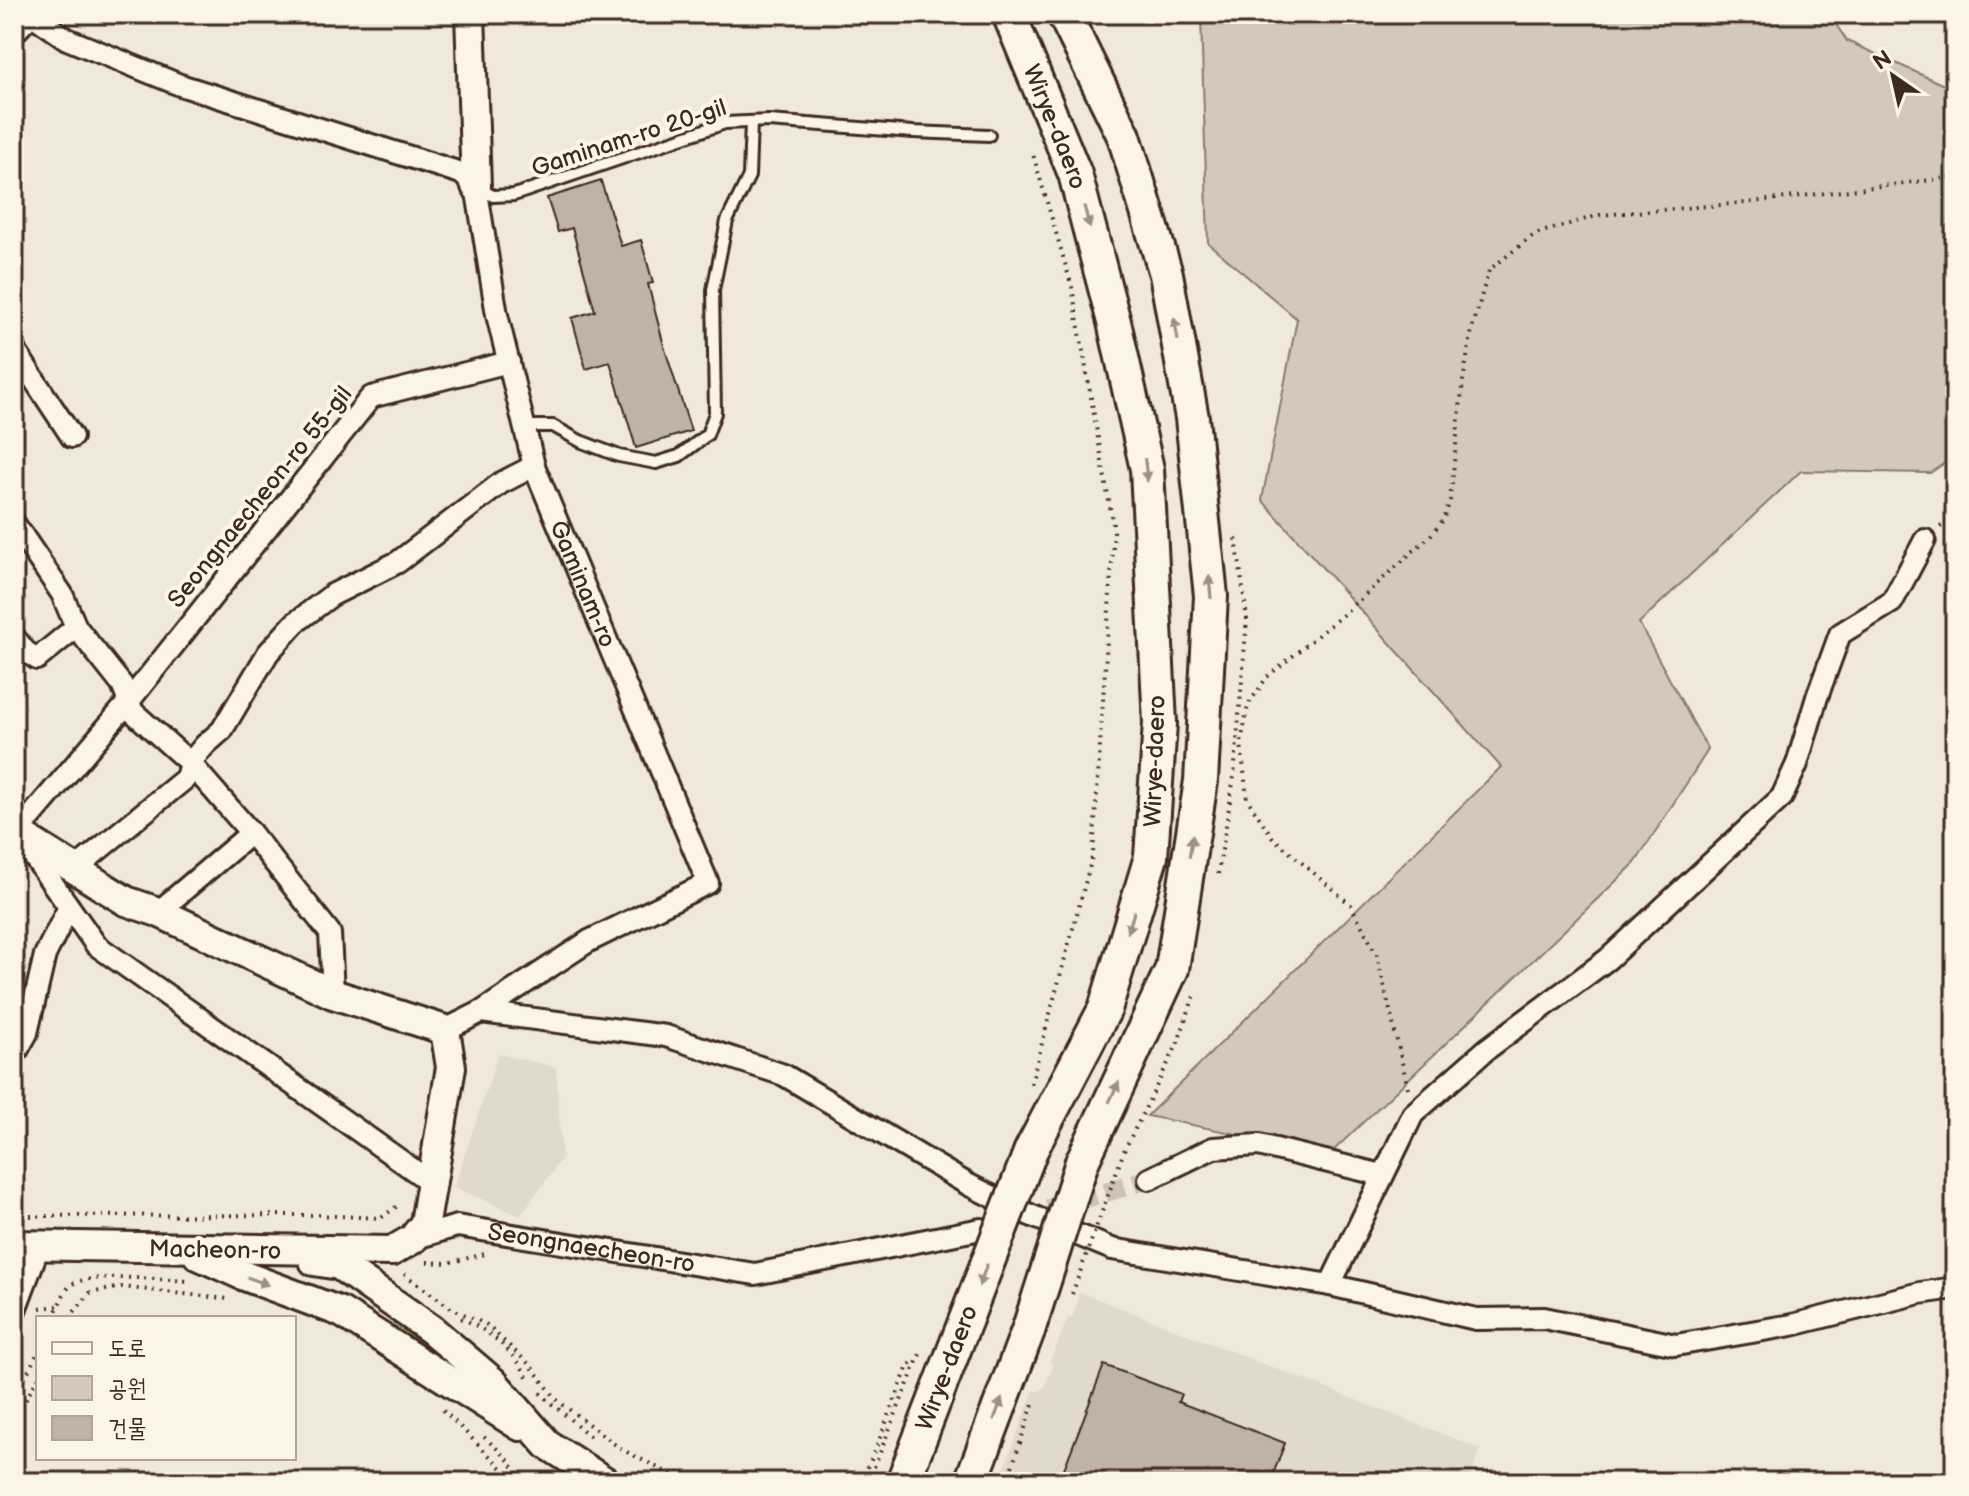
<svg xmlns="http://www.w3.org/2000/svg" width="1969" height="1496" viewBox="0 0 1969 1496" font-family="'Balsamiq Sans','Poor Story',sans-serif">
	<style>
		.built { fill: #e1d9c9 }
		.green { fill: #d2c9ba; stroke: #867a6c; stroke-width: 2 }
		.building { fill: #beb3a4; stroke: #3b2a1e; stroke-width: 2 }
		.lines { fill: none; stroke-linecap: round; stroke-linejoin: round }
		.street-tunnel { stroke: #ccc3b4; stroke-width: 20; stroke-dasharray: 20 10; stroke-linecap: butt }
		.lane-casing { stroke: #3b2a1e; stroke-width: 16 }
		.street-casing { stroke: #3b2a1e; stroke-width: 26 }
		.secondary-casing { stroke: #3b2a1e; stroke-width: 34 }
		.primary-casing { stroke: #3b2a1e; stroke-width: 38 }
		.path { stroke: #3b2a1e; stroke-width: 4; stroke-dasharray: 2 6; stroke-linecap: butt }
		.lane { stroke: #fcf5e5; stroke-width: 10 }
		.street { stroke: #fcf5e5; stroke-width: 20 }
		.secondary { stroke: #fcf5e5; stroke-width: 28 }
		.primary { stroke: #fcf5e5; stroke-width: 32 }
		.primary-bridge-casing { stroke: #3b2a1e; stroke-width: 38; stroke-linecap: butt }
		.path-bridge { stroke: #3b2a1e; stroke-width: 4; stroke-dasharray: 2 6; stroke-linecap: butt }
		.primary-bridge { stroke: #fcf5e5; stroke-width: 32 }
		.oneway { fill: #9c9082 }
		.labels { text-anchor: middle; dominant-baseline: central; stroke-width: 8; stroke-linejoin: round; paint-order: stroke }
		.street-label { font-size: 24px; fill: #3b2a1e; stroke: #fcf5e5 }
	</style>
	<rect width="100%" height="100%" fill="#f0e9d9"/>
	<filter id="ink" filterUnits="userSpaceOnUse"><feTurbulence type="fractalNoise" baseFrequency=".0125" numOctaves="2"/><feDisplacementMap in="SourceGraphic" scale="16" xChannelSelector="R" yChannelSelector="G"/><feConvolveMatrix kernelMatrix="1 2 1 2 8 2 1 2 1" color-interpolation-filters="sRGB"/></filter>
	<g filter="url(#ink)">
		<g class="built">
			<polygon points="498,1054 556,1067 562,1158 520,1216 454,1187"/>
			<polygon points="1080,1292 1481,1449 1468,1482 999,1482 1034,1389 1036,1392 1044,1388 1053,1366 1050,1361 1069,1316 1072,1318"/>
		</g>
		<polygon class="green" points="1199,14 1829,14 1847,41 1955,90 1955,456 1930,473 1801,471 1639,623 1708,750 1635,863 1331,1153 1147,1116 1501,767 1262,500 1297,319 1208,243 1201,18"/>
		<g class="building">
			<polygon points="601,181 621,246 641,240 653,283 648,284 664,346 691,431 636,448 610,362 586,369 572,318 595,311 572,228 558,232 547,198"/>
			<polygon points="1104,1365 1181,1394 1178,1402 1285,1443 1270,1482 1059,1482"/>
		</g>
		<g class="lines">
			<polyline class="street-tunnel" points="1019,1218 1149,1179"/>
			<g class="lane-casing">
				<g id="lane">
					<polyline points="477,187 493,196 514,195 725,123 769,121 913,132 989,135"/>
					<polyline points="524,426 553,426 580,441 619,456 656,463 679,456 707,435 715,413 713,290 727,221 749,176 751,122"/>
				</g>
			</g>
			<g class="street-casing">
				<g id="street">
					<path id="s1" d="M31,14L67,39L180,85L461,173L476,186L497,315L534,466L708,883L589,941L481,1012"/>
					<polyline points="14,33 31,15"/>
					<polyline points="14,349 72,437"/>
					<polyline points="14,523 62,594 76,627 122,685 133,712 190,763 251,833 330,933 333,994"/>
					<polyline points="14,637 25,651 37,659 76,627"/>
					<polyline points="75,869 186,778 190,763 205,745 222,730 268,653 295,623 332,595 398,562 501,483 534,466"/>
					<polyline points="158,912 251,833"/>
					<polyline points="445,1030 481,1012 666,1036 784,1075 969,1185 1030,1215 1112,1249 1330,1285 1476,1319 1544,1318 1676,1345 1792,1325 1920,1293 1955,1288"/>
					<polyline points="14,1056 27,1033 45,955 69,907"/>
					<polyline points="1149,1179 1213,1148 1259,1145 1382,1175"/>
					<polyline points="432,1183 96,945 17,833 130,700 371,397 509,362"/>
					<path id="s2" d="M413,1239L457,1226L755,1274L981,1229"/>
					<polyline points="1330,1285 1413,1114 1487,1049 1608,959 1782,797 1797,764 1817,697 1840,634 1892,602 1925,540"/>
					<polyline points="14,1313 39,1246"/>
				</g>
			</g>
			<g class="secondary-casing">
				<g id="secondary">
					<polyline points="470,14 476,186"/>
					<polyline points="14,831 126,901 158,912 333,994 445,1030 451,1067 425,1223 413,1239 392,1251 14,1245"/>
					<polyline points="198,1255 242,1275 341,1312 520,1426"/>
					<polyline points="314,1261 339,1265 432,1330 493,1382 548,1445 606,1482"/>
				</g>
			</g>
			<g class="primary-casing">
				<g id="primary">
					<path id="s3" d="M1009,14L1075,174L1114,322L1147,469L1160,723L1151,857L1105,1009L1031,1150"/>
					<polyline points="1064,14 1124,136 1166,274 1192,418 1211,596 1201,781 1172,969 1082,1162"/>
					<polyline points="903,1482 966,1319"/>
					<polyline points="971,1482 1029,1328"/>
				</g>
			</g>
			<g class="path">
				<polyline points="1940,527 1955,518"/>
				<polyline points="1218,874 1234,777 1247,619 1236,538"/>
				<polyline points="1031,1084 1093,854 1114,531 1072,287 1032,151"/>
				<polyline points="1408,1088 1377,955 1351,905 1273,838 1247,799 1241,743 1248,705 1267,677 1345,613 1430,536 1444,519 1450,500 1463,381 1472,329 1489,270 1535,234 1600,215 1745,203 1955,177"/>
				<polyline points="1124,1151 1177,1045 1195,993"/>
				<polyline points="14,1216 316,1215 381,1218 400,1204"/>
				<polyline points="427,1262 447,1263 485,1254"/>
				<polyline points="404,1274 451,1308 487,1325 530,1365 558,1401 621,1449 686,1482"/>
				<polyline points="40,1308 59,1306"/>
				<path d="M53,1318C58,1308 63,1292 71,1285C87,1272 167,1280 189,1281"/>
				<polyline points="69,1318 90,1293 122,1287 228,1299"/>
				<path d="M461,1318C490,1331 516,1352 529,1381"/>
				<polyline points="540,1393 594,1440"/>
				<polyline points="14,1400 38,1352"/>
				<polyline points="443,1410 516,1482"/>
				<polyline points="14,1421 38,1378"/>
				<polyline points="484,1437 506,1457 524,1482"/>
				<polyline points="630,1473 649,1482"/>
				<polyline points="860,1482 873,1456 908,1366 914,1361"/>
				<polyline points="868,1482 920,1354"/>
				<polyline points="1007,1482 1034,1401"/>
				<polyline points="1486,1482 1495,1478"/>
			</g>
			<use href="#lane" class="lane"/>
			<use href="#street" class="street"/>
			<use href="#secondary" class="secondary"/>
			<use href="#primary" class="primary"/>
			<g class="primary-bridge-casing">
				<g id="primary-bridge">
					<polyline points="966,1319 1031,1150"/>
					<polyline points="1029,1328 1082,1162"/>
				</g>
			</g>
			<polyline class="path-bridge" points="1072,1294 1124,1151"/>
			<use href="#primary-bridge" class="primary-bridge"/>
		</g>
		<defs><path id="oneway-solid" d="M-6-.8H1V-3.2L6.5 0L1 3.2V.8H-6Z" transform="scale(2)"/></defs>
		<g class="oneway">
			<use href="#oneway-solid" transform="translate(1087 217) rotate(75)"/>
			<use href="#oneway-solid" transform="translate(1176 329) rotate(-100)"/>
			<use href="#oneway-solid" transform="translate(1146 470) rotate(83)"/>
			<use href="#oneway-solid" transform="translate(1210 587) rotate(-95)"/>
			<use href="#oneway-solid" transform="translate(1191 846) rotate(-81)"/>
			<use href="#oneway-solid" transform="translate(1131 922) rotate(107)"/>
			<use href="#oneway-solid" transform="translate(1114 1092) rotate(-65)"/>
			<use href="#oneway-solid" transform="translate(983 1275) rotate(111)"/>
			<use href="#oneway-solid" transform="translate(258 1281) rotate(20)"/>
			<use href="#oneway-solid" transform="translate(998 1409) rotate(-69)"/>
		</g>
	</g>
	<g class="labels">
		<g class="street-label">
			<text stroke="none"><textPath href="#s3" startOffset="122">Wirye-daero</textPath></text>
			<text transform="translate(629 138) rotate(-18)">Gaminam-ro 20-gil</text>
			<text transform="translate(260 497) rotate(-51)">Seongnaecheon-ro 55-gil</text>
			<text stroke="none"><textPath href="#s1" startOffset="894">Gaminam-ro</textPath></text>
			<text transform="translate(1155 761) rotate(-88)">Wirye-daero</text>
			<text stroke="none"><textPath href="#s2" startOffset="182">Seongnaecheon-ro</textPath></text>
			<text transform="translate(215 1250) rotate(1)">Macheon-ro</text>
			<text transform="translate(947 1368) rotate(-69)">Wirye-daero</text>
		</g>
	</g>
	<rect width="1969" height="1496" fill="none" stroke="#fcf5e5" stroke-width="48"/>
	<rect x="24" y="24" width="1921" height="1448" fill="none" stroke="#3b2a1e" stroke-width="3" filter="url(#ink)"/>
	<rect x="36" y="1316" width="260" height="144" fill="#fcf5e5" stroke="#afa495" stroke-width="2"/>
	<rect x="52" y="1342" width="40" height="12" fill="#fcf5e5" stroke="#afa495" stroke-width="2"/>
	<text x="108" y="1356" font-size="24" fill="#3b2a1e">도로</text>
	<rect x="52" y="1376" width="40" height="24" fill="#d2c9ba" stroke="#afa495" stroke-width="2"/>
	<text x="108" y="1396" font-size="24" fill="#3b2a1e">공원</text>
	<rect x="52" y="1416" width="40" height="24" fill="#beb3a4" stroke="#afa495" stroke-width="2"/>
	<text x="108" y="1436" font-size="24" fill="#3b2a1e">건물</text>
	<g transform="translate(1893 76) rotate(326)" stroke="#fcf5e5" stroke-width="6" paint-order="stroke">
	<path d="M0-6L14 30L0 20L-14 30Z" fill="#3b2a1e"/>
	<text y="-12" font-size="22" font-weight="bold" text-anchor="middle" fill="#3b2a1e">N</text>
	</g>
</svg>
